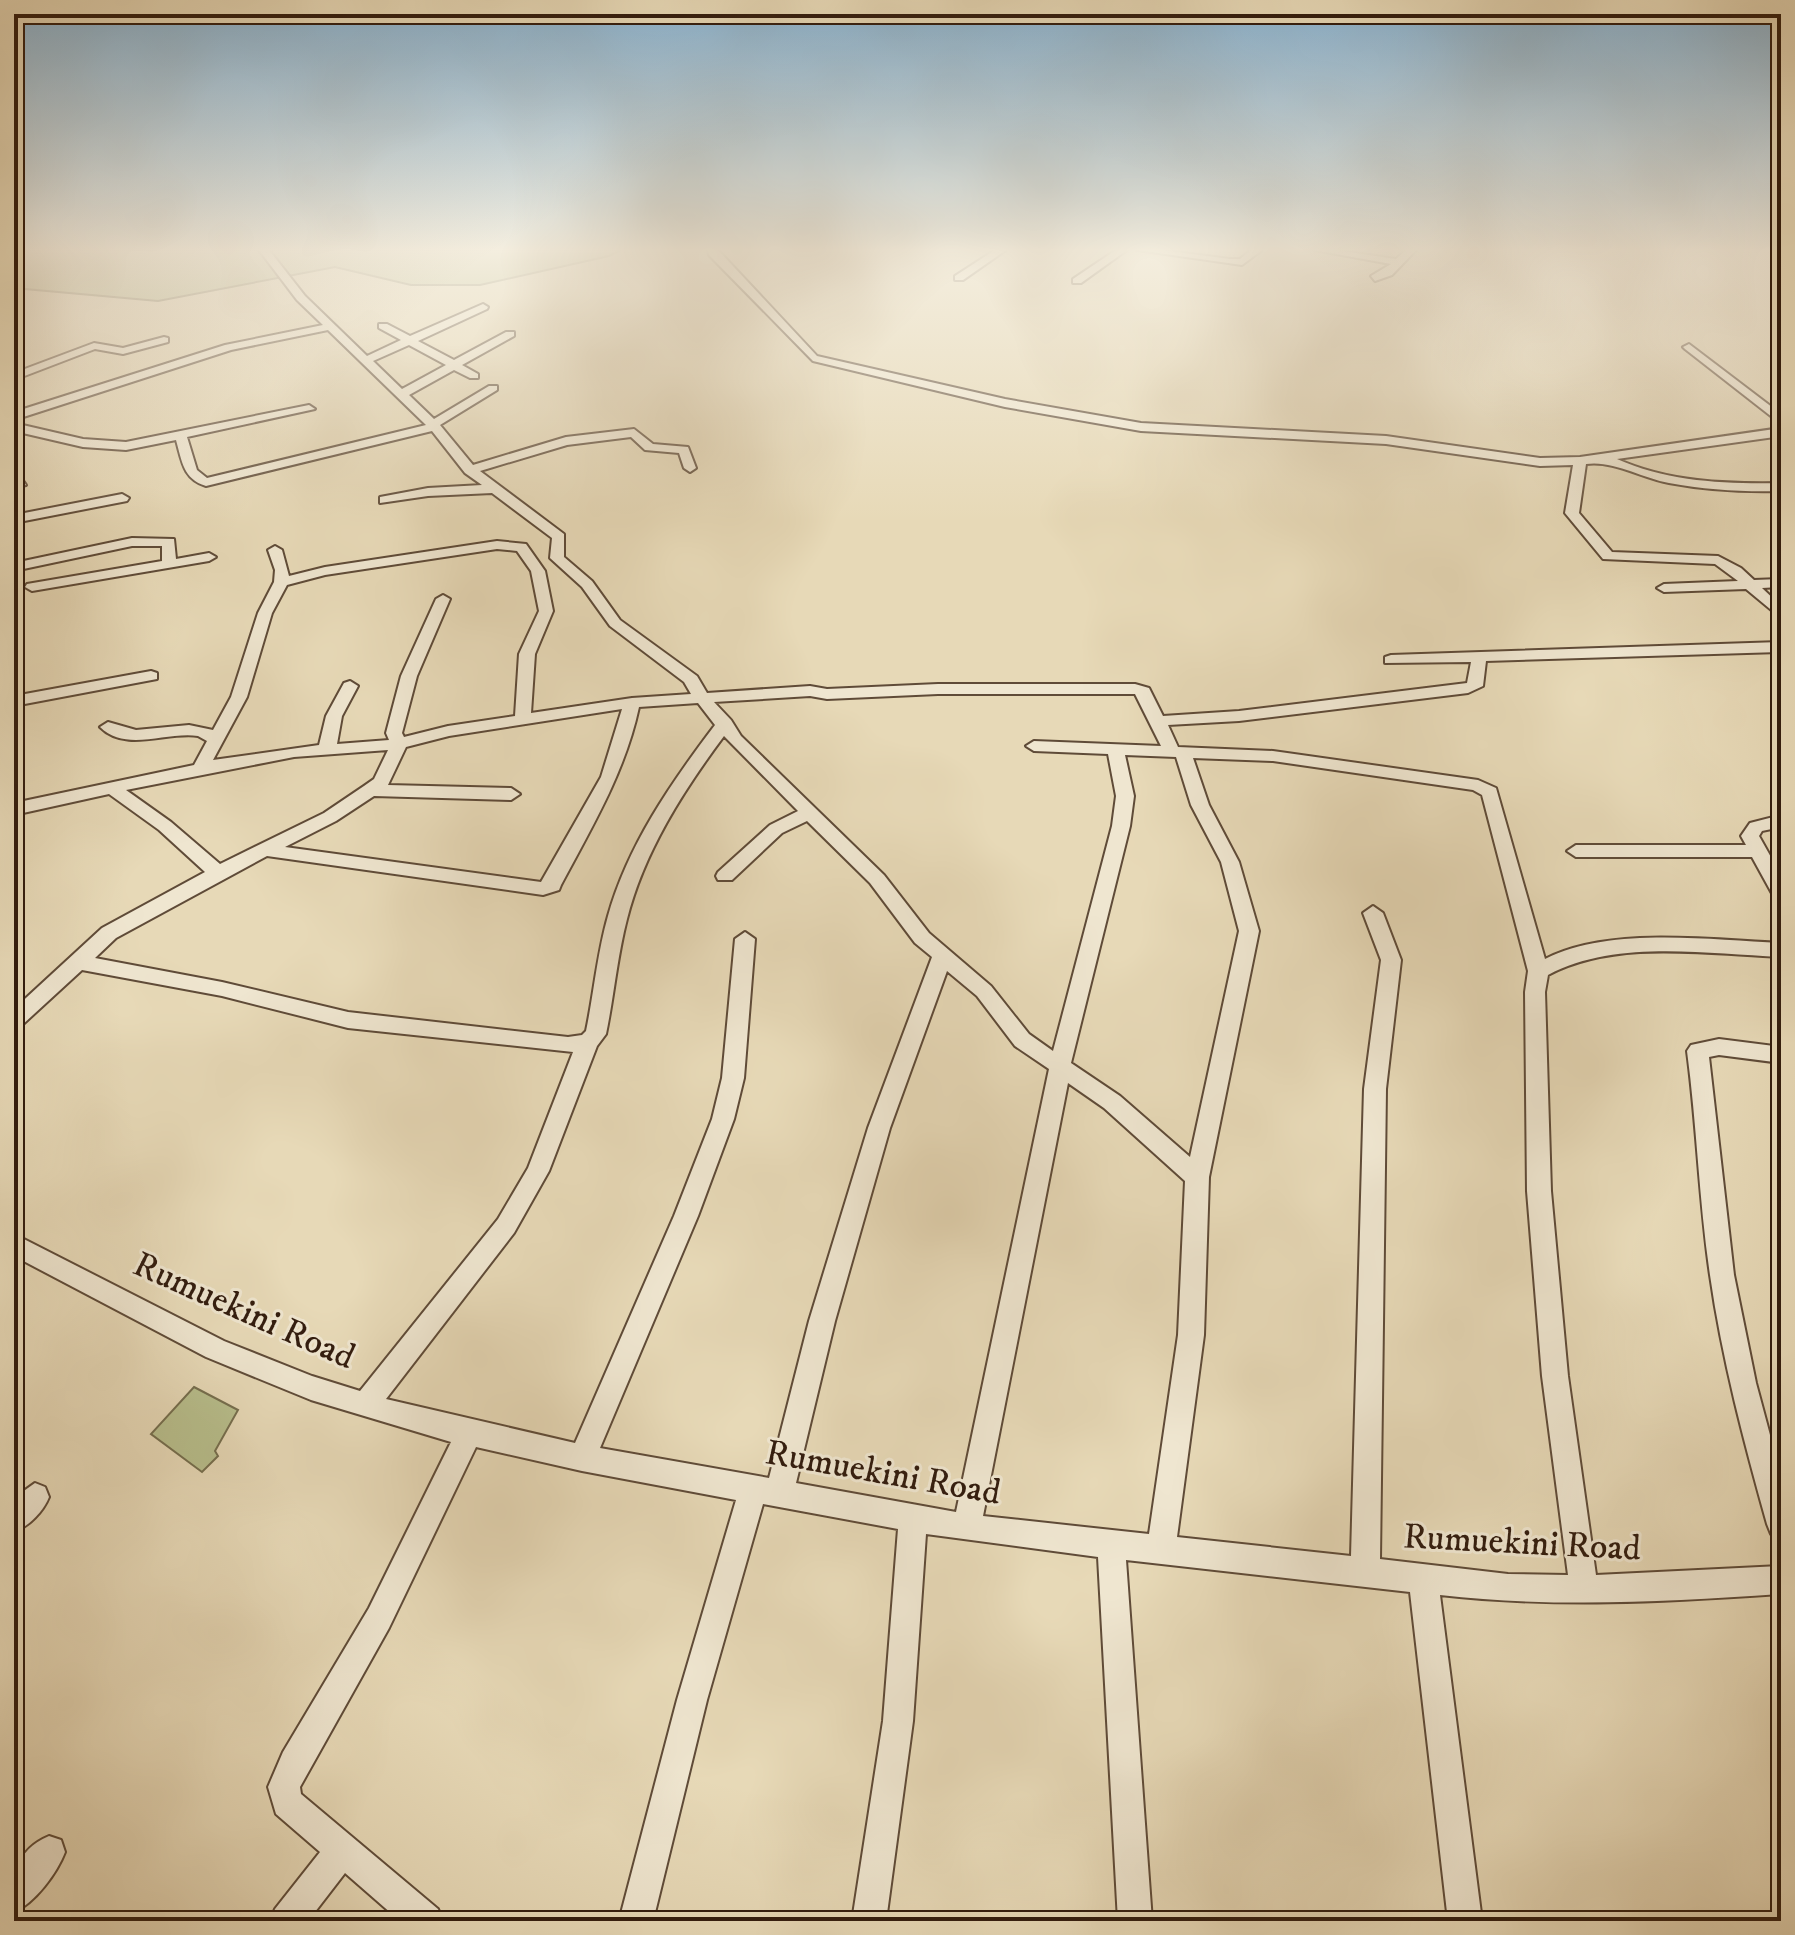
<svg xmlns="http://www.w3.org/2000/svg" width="1795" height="1935" viewBox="0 0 1795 1935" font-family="'IM FELL DW Pica',serif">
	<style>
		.green { fill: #b8bf8d; stroke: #756e4e; stroke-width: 2 }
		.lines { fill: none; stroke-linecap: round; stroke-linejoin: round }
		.minor-casing { stroke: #5f4b38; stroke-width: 4 }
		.minor { fill: #efe6d0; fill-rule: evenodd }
		.labels { text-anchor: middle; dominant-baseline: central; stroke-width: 6; stroke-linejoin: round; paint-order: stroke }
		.near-street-label { font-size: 36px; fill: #321c0e; stroke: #efe6d0 }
	</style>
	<rect width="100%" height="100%" fill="#e7d9b7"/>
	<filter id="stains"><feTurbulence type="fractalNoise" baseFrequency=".0025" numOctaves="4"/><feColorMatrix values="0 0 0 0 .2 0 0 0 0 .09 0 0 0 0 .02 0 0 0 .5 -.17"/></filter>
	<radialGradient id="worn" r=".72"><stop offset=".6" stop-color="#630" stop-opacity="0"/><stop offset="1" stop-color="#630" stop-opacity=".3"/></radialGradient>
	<g class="green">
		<polygon points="14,250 621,250 609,256 480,285 411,285 335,267 158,301 14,288"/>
		<polygon points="194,1387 238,1410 215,1451 218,1456 202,1472 151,1434"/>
	</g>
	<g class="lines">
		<g class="minor-casing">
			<g id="minor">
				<path d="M259,250H269L305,296L367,356L401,340L379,328V324H387L410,336L483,304L488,307L487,309L418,341L454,360L506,332H514V336L462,365L478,374V378H470L454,370L409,395L434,419L489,386H497V390L440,425L473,465L566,437L634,429L653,444L688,447L696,468L690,472L684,468L679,453L645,450L631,437L567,445L480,471L564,534V557L592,581L620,620L697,676L707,693L810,686L827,689L938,684H1135L1149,688L1163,716L1239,711L1467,683L1471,662L1385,663V657L1391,655L1781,642V652L1486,661L1483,686L1468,693L1239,721L1168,725L1178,747L1273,751L1478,780L1496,788L1545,959C1609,926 1711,940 1781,943V957C1706,954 1616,939 1548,975L1545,992L1551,1191L1568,1376L1596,1575L1781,1566V1594C1665,1602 1555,1608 1440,1595L1482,1921H1448L1410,1592L1126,1560L1152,1921H1118L1098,1557L926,1534L913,1721L886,1921H852L883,1721L898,1529L763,1504L707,1700L653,1921H619L677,1700L736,1500L582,1471L476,1447L389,1628L300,1787L301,1794L438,1909L443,1921H400L345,1873L308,1921H270L275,1909L320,1852L276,1814L268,1787L283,1752L369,1608L451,1442L311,1400L206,1357L14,1256V1234L224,1341L312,1376L360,1391L498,1219L528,1168L573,1052L348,1028L222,996L82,970L21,1026L14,1029V1009L102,928L205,872L159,830L109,794L14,815V803L194,765L207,741L198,736C167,731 126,753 100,727L108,722L136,730L189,725L213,730L231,697L258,613L274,582L275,570L268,550L275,546L282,550L289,576L325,567L497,541L526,544L545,571L553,611L535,654L531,713L632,698L691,694L684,682L610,626L582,587L550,558L552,538L492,493L428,496L380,503V497L428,488L482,485L465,473L432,431L206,486C183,479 182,461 176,440L126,450L83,447L14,431V423L83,439L126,442L309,405L315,409L187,437L197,470L207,478L426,425L328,330L231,350L14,420V412L225,345L323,325L297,300ZM409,345L446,365L402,389L373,361ZM497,549L517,551L531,571L539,611L519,654L515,716L448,726L404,737L402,733L417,676L450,599L443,595L436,599L401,676L386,733L389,740L337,744L342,716L358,686L350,681L344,683L326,716L319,745L213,760L247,697L272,613L287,585L325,575ZM938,694H1135L1161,746L1034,741L1026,746L1034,751L1108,754L1116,796L1112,826L1053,1051L1029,1034L991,986L929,933L884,875L741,736L731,720L714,702L810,696L827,699ZM698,703L715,725C671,783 628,845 608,916C597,954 594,993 586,1031L582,1035L568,1037L348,1012L222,982L95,958L116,938L267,856L543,895L559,890L561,885C592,827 625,772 639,707ZM622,709L601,777L541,882L285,847L336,821L374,796L511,800L520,794L511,788L388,785L406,747L449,736ZM724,736L798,811L770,825L718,872L716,876L718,880H732L782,833L807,821L870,883L915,943L932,957L868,1128L809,1321L769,1478L600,1448L698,1216L734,1119L744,1078L755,939L745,932L735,939L722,1078L712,1119L674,1216L575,1443L386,1399L514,1233L549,1171L597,1046L606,1034C614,996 617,957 627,919C644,852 683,791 724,736ZM388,750L374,779L364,786L324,813L220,864L171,822L126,790L294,757ZM1125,755L1176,757L1191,805L1221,862L1239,931L1190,1157L1120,1096L1071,1063L1130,826L1134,796ZM1193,758L1273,761L1473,790L1482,795L1528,971L1525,992L1527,1191L1542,1376L1568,1575L1508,1574L1380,1559L1386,1089L1401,960L1383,913L1373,906L1363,913L1381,960L1364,1089L1351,1556L1177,1537L1204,1335L1209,1177L1259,931L1239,862L1209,805ZM947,971L977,996L1015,1046L1049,1069L956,1512L796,1483L835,1321L890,1128ZM1068,1083L1104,1108L1185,1181L1178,1335L1149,1534L983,1516Z"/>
				<path d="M708,250H718L817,356L1005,399L1141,423L1386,436L1540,458L1580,457L1781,428V436L1617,459C1668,482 1726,484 1781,483V491C1744,492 1706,490 1669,483C1642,478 1613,460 1586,464L1579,513L1612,552L1718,556L1741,568L1754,580L1781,579V587L1762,588L1781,606V618L1746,589L1664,592L1657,588L1664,584L1738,581L1715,564L1603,559L1565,513L1573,465L1540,466L1386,444L1141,431L1005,407L813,361L709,255Z"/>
				<polygon points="995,250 1006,250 963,280 955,280 955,276"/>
				<polygon points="1116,250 1127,250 1081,283 1073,283 1073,279"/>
				<polygon points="1137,250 1161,250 1230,259 1240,259 1251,250 1262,250 1242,265"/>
				<polygon points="1314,250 1335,250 1396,259 1406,250 1416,250 1392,275 1375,281 1371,276 1391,264"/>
				<polygon points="164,337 168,338 168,342 123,354 95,349 14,380 14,373 94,343 123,348"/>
				<polygon points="1689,344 1781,414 1781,424 1685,349 1683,347"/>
				<polygon points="14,480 24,482 26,485 14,488"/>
				<polygon points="122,494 129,498 127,501 14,523 14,515"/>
				<polygon points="132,538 174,539 176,559 209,553 216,557 209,561 32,591 25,587 27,584 162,561 162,546 132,546 14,571 14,563"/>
				<polygon points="151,671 157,673 157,679 14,706 14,696"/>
				<polygon points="1781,815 1781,827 1762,831 1759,836 1781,875 1781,898 1774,897 1752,857 1576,857 1567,851 1576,845 1746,845 1741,836 1750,823"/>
				<path d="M1719,1039L1781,1047V1063L1719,1055L1709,1057L1734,1275L1756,1383L1781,1476V1538L1771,1534L1767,1524C1744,1442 1722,1359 1710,1275C1699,1201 1697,1125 1687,1051L1691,1045Z"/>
				<path d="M35,1483L45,1487L49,1497C43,1512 29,1526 14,1532V1498Z"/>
				<path d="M49,1836L61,1840L65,1852C57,1873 35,1903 14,1912C14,1878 13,1851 49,1836Z"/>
			</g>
		</g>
		<use href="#minor" class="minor"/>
	</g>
	<linearGradient id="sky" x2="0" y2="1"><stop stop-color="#89b5d5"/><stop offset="0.48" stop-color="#f4eedf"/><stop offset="1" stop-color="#f4eedf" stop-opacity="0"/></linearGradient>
	<rect width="1795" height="521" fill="url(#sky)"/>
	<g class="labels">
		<g class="near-street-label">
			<text transform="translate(244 1311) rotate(24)">Rumuekini Road</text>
			<text transform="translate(883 1473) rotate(10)">Rumuekini Road</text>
			<text transform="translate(1522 1543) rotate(3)">Rumuekini Road</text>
		</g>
	</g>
	<rect width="1795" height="1935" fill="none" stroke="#e7d9b7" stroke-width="48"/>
	<rect x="16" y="16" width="1763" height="1903" fill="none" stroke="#321c0e" stroke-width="4"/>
	<rect x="24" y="24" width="1747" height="1887" fill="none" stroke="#321c0e" stroke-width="2"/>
	<rect width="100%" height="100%" filter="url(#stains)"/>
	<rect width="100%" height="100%" fill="url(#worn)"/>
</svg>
